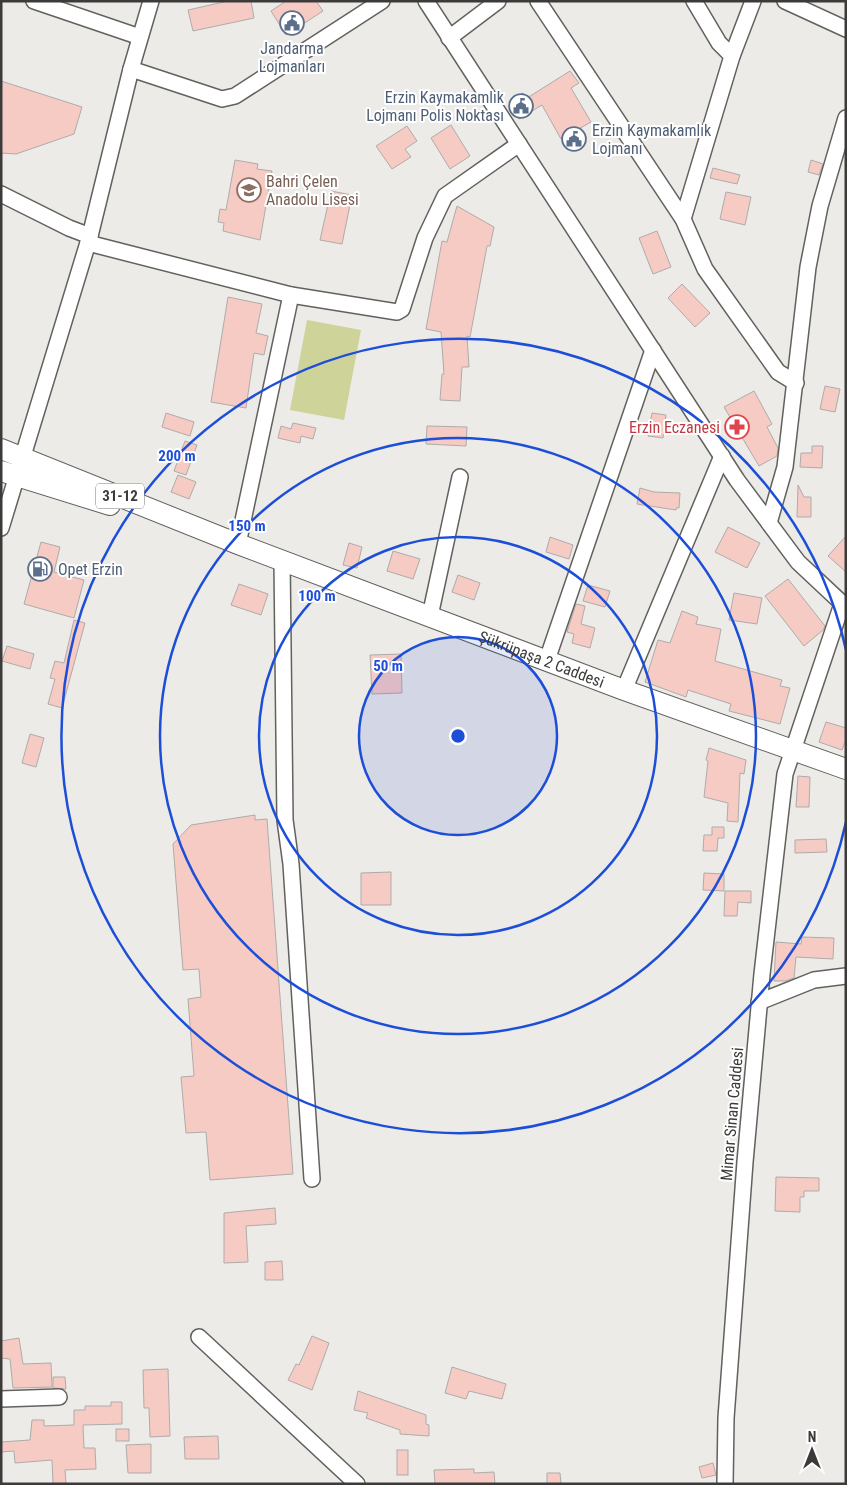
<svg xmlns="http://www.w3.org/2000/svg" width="847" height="1485" viewBox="0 0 847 1485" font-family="'Roboto Condensed',sans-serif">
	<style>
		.green { fill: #ced399 }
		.building { fill: #f6cbc4; stroke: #afabaa }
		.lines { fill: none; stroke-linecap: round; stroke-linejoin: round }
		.minor-casing { stroke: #62615e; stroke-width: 18 }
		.major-casing { stroke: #62615e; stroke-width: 22 }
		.minor { stroke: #fff; stroke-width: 15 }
		.major { stroke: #fff; stroke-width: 20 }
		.ring { fill: none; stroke: #1d4ed8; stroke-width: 2.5 }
		.labels { text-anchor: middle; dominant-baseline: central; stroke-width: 4; stroke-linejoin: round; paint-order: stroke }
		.shield { fill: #fff; stroke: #767675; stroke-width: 1 }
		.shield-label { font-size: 15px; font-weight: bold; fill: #3c3b3a }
		.service-label { font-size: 16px; fill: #4e5e75; stroke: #fff; text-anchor: start }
		.education-label { font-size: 16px; fill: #785e54; stroke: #fff; text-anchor: start }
		.health-label { font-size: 16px; fill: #be3a42; stroke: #fff; text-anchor: end }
		.street-label { font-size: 16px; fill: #3c3b3a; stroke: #fff }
		.centre { fill: #1d4ed8; stroke: #fff; stroke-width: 2.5 }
		.ring-label { font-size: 15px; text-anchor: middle; font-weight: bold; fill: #1d4ed8; stroke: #fff; stroke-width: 4; stroke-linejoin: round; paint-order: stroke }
	</style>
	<rect width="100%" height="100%" fill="#ecebe7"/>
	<polygon class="green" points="307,320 361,330 344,420 290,410"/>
	<g class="building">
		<polygon points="228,1 251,1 254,18 193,31 188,10"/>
		<polygon points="286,1 316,1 323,11 286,35 271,11"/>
		<polygon points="570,71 579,83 571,88 591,122 561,139 542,105 519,119 509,102 523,93 527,98"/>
		<polygon points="1,81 82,107 74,134 16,154 1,153"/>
		<polygon points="451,125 470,156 450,169 431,138"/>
		<polygon points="407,126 417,141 405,149 411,157 392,169 376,146"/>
		<polygon points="235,160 258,164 257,169 272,171 260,240 223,231 224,223 218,222 220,209 226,210"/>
		<polygon points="811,160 823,164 819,175 808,172"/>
		<polygon points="713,168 740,175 737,184 710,178"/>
		<polygon points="331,191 352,195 342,244 320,240"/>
		<polygon points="726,192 751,197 745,225 720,219"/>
		<polygon points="457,206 494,227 490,246 487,246 470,337 467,336 469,367 462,367 460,401 440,400 442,374 444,374 441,332 426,329 442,241 447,242"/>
		<polygon points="657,231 671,267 653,274 639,238"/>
		<polygon points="682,284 710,313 695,327 668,298"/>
		<polygon points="228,297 262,304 256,333 268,336 264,355 254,353 246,408 211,402"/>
		<polygon points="825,386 840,389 835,412 820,409"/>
		<polygon points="754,391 772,424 767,427 778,448 777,456 759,466 724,407"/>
		<polygon points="166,413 194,422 190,436 162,427"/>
		<polygon points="652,413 666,415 663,438 648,436"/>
		<polygon points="293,423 316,428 313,439 301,436 300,443 278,438 281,426 291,429"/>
		<polygon points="427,426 467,427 466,446 426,444"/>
		<polygon points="185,441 197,445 186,475 174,471"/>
		<polygon points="812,446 823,446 822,468 800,467 801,453 812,453"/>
		<polygon points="178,475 196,482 189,499 171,492"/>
		<polygon points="798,485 804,497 811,497 811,517 797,517"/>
		<polygon points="640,488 654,492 680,493 679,508 676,508 676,510 637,504"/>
		<polygon points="728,527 760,543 747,568 715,552"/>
		<polygon points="846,536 846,572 828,556"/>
		<polygon points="550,537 573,545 569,559 546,552"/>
		<polygon points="41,542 60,547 54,572 84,580 74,618 24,604"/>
		<polygon points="349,543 362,547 357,568 343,565"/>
		<polygon points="393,551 420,559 413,579 387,571"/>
		<polygon points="458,575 480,583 474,600 452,592"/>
		<polygon points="788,579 825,626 823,630 804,646 765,596"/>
		<polygon points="239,584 268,594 261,615 231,605"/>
		<polygon points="588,585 610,591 605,607 583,601"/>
		<polygon points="734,593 762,598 757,624 729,620"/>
		<polygon points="576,604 585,606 581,624 595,628 590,648 572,643 574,634 567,632"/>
		<polygon points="682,611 698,617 696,624 721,629 715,661 782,680 780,686 790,688 780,724 729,711 731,704 688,690 686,697 645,682 658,640 670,643"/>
		<polygon points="74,620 85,623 62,708 48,704 55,679 50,678 55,661 64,663"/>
		<polygon points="7,646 34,654 30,669 2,661"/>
		<polygon points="401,654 402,693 372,694 370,655"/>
		<polygon points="826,722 846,728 846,740 842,750 819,742"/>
		<polygon points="30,734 44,738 36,767 22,763"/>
		<polygon points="709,748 746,760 744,774 740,773 738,822 727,821 728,803 704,797 708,761 706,760"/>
		<polygon points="798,776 810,777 809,807 796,807"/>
		<polygon points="255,815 255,820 267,819 293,1174 210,1180 206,1132 186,1133 181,1077 194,1076 188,999 201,997 199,969 183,970 173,844 191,825"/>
		<polygon points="712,827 724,827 724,838 718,838 717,851 703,851 704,835 712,835"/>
		<polygon points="826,839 827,852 795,853 795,840"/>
		<polygon points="391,872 391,905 361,905 361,873"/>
		<polygon points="704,873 724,874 724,891 703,890"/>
		<polygon points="725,891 751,891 751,903 738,902 737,916 724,916"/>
		<polygon points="802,937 834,938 833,959 796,957 794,978 785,981 774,981 776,942 801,944"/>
		<polygon points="776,1177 819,1178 819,1191 804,1191 804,1197 800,1197 800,1212 775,1211"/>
		<polygon points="275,1208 276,1224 246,1226 248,1262 224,1263 224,1213"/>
		<polygon points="282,1261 283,1280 265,1280 265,1262"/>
		<polygon points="312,1336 329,1343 312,1390 288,1380 296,1364 299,1365"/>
		<polygon points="19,1338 23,1364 51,1363 52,1387 13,1388 10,1359 1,1358 1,1341"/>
		<polygon points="452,1367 506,1384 502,1399 469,1391 466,1399 445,1393"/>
		<polygon points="168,1369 170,1436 150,1437 149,1408 144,1408 143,1370"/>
		<polygon points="53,1377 65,1377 66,1389 53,1388"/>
		<polygon points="358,1391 426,1415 426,1424 429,1425 429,1436 400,1434 400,1430 366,1418 368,1413 354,1410"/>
		<polygon points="111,1402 122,1402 122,1424 83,1425 84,1448 95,1448 96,1469 65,1470 66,1484 53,1484 52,1460 15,1463 14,1451 1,1452 1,1442 30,1440 32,1420 44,1420 44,1426 74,1425 74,1410 85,1410 85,1406 111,1406"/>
		<rect x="116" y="1429" width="13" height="12"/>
		<polygon points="218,1436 219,1459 185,1459 184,1437"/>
		<polygon points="151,1444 151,1473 128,1473 126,1445"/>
		<rect x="397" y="1450" width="11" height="25"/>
		<polygon points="713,1463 716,1475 702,1478 699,1467"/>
		<polygon points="474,1469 474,1473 494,1472 495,1484 435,1484 434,1470"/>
		<polygon points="547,1473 560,1473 561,1484 547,1484"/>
	</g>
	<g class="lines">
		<g class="minor-casing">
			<g id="minor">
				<polyline points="34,1 140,37"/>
				<polyline points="426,1 737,480 798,562 846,607"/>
				<polyline points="538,1 683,219 705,269 778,372 796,383"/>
				<polyline points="694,1 719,43 732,56"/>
				<polyline points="785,1 846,29"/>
				<polyline points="449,38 498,1"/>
				<polyline points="131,69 222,99 235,96 382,1"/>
				<polyline points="1,194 69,228 90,236"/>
				<polyline points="683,219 732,56 753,1"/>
				<polyline points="88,243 291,295 397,312 402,309 425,238 445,196 519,144"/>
				<polyline points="769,523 785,467 808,267 820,206 846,118"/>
				<polyline points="1,528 90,236 131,69 151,1"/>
				<polyline points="238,544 291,295"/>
				<polyline points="282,560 285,820 291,864 312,1179"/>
				<polyline points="430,616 460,477"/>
				<polyline points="547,660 653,350"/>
				<polyline points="624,690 722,456"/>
				<polyline points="759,1002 814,980 846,976"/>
				<polyline points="199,1337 357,1484"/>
				<polyline points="1,1399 59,1397"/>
				<polyline points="725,1484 726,1418 745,1162 762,974 785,774 842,604"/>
			</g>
		</g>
		<g class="major-casing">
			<g id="major">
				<path id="s1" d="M1,449L238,544L624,690L846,769"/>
				<polyline points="1,471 110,505"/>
			</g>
		</g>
		<use href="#minor" class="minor"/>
		<use href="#major" class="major"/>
	</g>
	<circle cx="458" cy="736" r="99" fill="#1d4ed8" fill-opacity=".12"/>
	<g class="ring">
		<circle cx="458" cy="736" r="99"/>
		<circle cx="458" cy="736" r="199"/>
		<circle cx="458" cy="736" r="298"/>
		<path d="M846 822A397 397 0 1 1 846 650"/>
	</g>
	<defs>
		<g id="civic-ring" transform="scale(1.25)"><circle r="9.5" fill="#fff" stroke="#5c6f8a" stroke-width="1.5"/><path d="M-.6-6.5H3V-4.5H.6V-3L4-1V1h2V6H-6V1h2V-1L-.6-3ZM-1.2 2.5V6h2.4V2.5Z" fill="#5c6f8a"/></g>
		<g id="school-ring" transform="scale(1.25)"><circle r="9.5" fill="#fff" stroke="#8d6e63" stroke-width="1.5"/><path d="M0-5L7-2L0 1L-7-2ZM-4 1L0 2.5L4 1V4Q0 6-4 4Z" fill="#8d6e63"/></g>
		<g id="pharmacy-ring" transform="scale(1.25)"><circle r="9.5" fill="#fff" stroke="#e0444e" stroke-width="1.5"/><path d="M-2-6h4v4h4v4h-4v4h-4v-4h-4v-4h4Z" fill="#e0444e"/></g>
		<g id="fuel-ring" transform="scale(1.25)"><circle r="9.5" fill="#fff" stroke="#5c6f8a" stroke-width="1.5"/><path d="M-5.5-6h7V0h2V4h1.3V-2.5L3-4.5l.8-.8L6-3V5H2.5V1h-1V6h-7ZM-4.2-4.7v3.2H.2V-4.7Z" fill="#5c6f8a"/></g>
	</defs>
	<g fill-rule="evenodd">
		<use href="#civic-ring" x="292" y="23"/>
		<use href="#civic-ring" x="521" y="106"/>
		<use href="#civic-ring" x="574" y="139"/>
		<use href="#school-ring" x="249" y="190"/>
		<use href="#pharmacy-ring" x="737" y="427"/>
		<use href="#fuel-ring" x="40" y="569"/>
	</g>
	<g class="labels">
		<rect class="shield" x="96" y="483.5" width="48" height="25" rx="4"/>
		<g class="shield-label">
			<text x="120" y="496">31-12</text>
		</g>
		<g class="service-label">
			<text x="292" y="48" text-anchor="middle">Jandarma<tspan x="292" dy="18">Lojmanları</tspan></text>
			<text x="504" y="97" text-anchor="end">Erzin Kaymakamlık<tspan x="504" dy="18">Lojmanı Polis Noktası</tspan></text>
			<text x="592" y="130">Erzin Kaymakamlık<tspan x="592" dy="18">Lojmanı</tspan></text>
			<text x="58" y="569">Opet Erzin</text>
		</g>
		<g class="education-label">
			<text x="266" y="181">Bahri Çelen<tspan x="266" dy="18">Anadolu Lisesi</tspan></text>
		</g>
		<g class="health-label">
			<text x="720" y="427">Erzin Eczanesi</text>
		</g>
		<g class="street-label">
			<text stroke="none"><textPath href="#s1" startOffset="580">Şükrüpaşa 2 Caddesi</textPath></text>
			<text transform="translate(732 1114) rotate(-85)">Mimar Sinan Caddesi</text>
		</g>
	</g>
	<circle cx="458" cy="736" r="8" class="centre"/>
	<g class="ring-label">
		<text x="177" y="461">200 m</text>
		<text x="247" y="531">150 m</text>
		<text x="317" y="601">100 m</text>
		<text x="388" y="671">50 m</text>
	</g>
	<rect width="847" height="1485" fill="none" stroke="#3c3b3a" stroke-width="5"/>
	<g transform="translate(812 1450)" stroke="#ffffff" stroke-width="4" paint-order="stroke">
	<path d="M0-4L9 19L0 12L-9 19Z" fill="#3c3b3a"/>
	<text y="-8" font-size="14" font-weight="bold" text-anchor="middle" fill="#3c3b3a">N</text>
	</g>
</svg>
